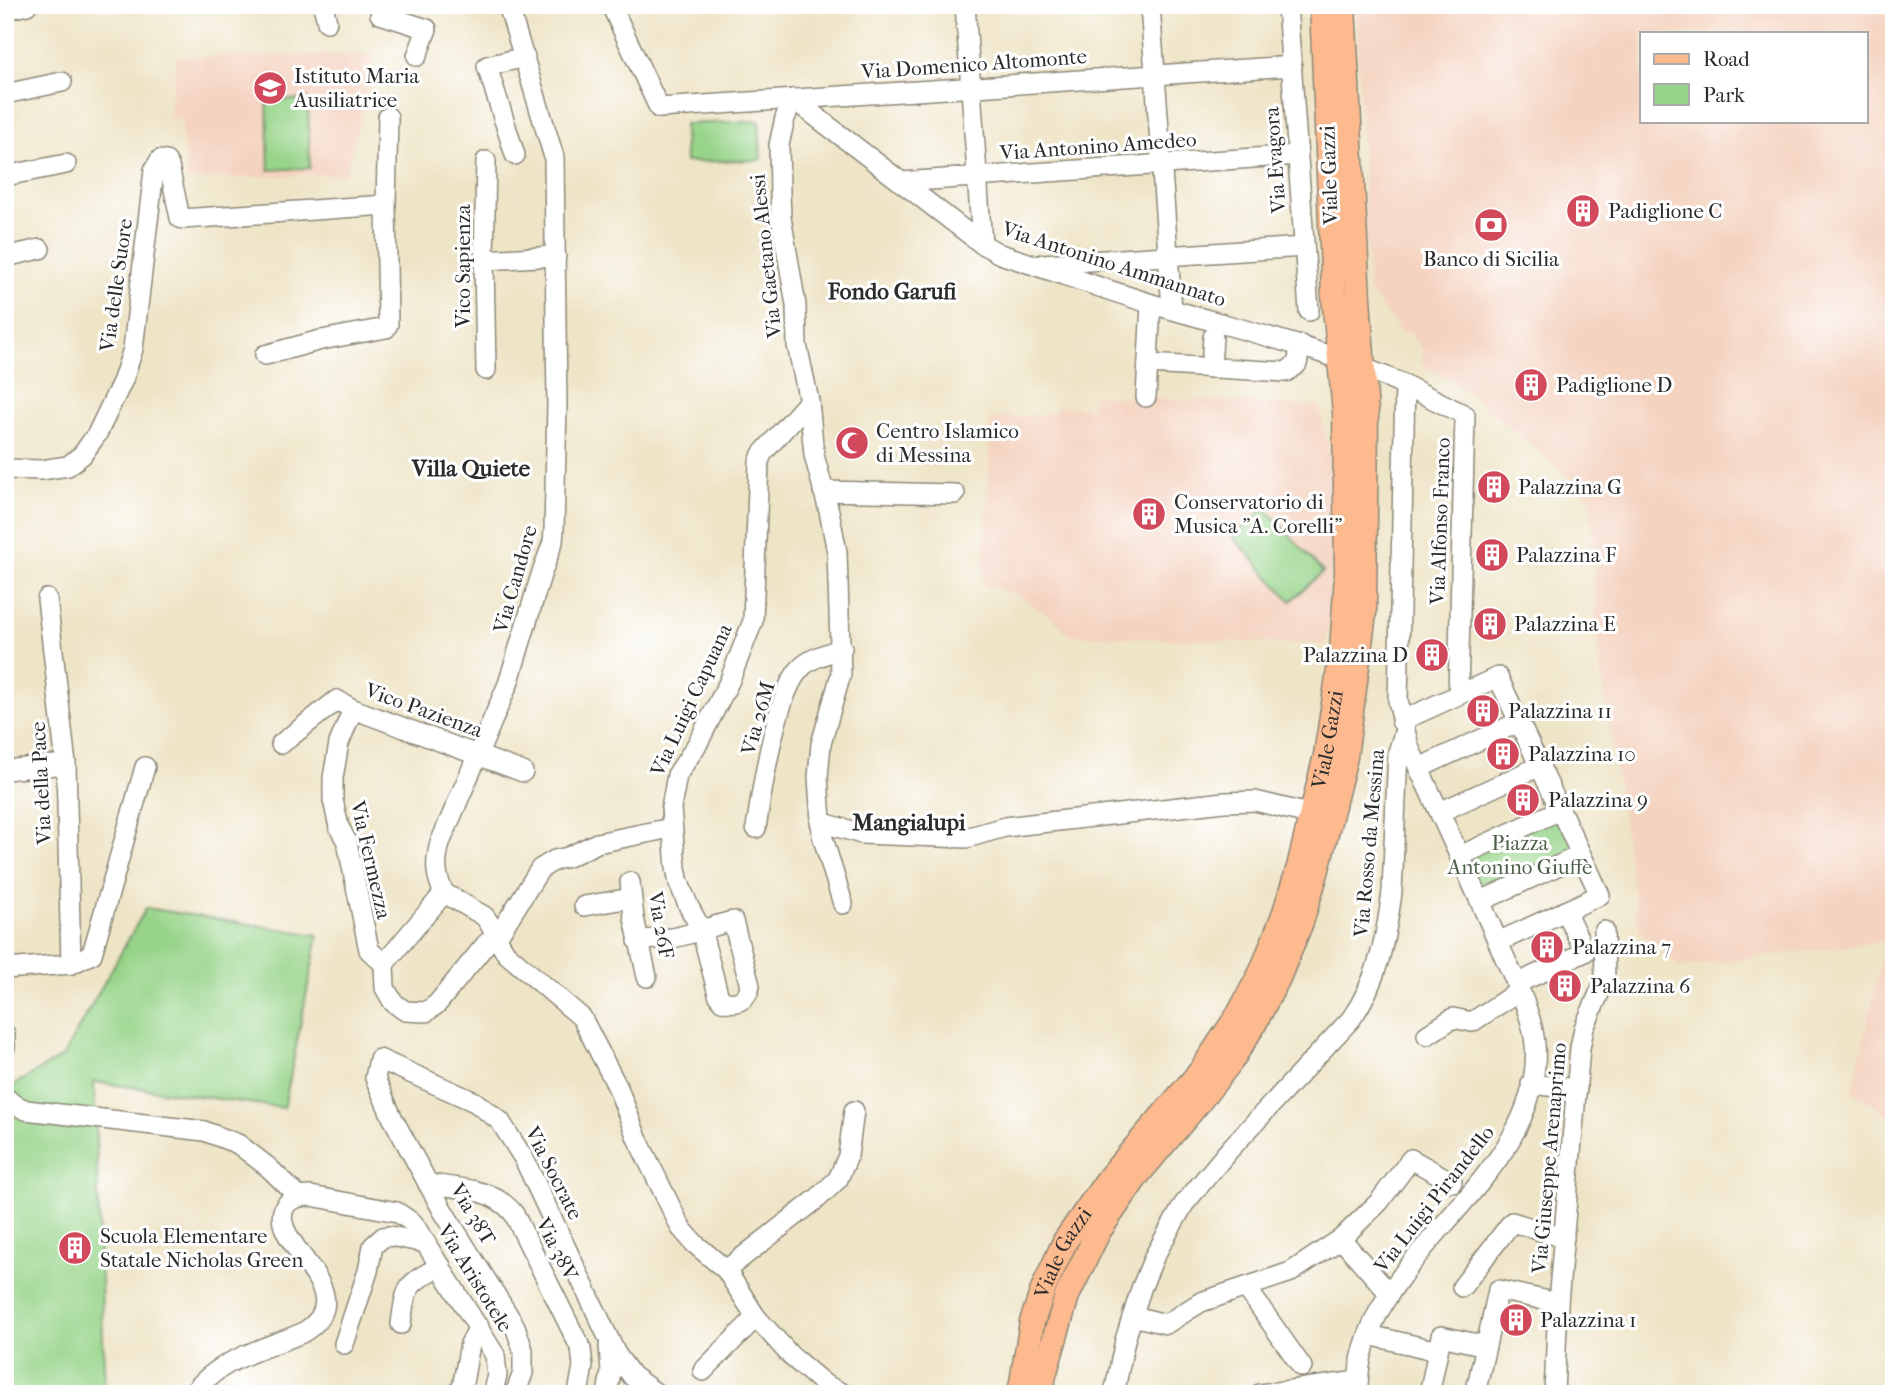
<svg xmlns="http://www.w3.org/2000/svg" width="1899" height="1399" viewBox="0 0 1899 1399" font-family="'IM FELL French Canon',serif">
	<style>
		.built { fill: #f4d3c0; fill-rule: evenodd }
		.green { fill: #97d489; stroke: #61805a; stroke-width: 2 }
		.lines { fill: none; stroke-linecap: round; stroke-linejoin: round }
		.minor-casing { stroke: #8c8878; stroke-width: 22 }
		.major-casing { stroke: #8c8878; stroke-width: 27 }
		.minor { stroke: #fff; stroke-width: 19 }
		.major { stroke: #fcba8e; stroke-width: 24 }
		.labels { text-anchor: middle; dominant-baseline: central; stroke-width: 6; stroke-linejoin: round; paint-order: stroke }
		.street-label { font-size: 21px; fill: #2b2b2b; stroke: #fff }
		.poi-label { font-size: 21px; fill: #2b2b2b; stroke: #fff; text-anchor: start }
		.park-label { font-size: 21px; fill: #4b5e47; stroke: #fff }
		.neighbourhood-label { font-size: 23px; font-weight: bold; fill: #2b2b2b; stroke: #fff }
	</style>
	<rect width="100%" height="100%" fill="#fff"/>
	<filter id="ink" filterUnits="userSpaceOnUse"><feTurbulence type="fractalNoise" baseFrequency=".0143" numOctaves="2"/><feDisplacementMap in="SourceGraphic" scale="14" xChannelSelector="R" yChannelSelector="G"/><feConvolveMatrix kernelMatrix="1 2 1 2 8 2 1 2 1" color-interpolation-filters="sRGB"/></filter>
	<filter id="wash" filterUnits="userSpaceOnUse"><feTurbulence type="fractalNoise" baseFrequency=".00686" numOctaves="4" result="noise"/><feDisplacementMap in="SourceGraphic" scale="28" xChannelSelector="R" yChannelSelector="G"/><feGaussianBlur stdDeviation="1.57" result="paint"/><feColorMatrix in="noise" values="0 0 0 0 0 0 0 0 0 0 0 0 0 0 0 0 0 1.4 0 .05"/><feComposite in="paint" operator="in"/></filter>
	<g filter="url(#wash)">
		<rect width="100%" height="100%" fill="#eee4c6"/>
		<g class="built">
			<path d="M1356,5H1894V1118L1852,1092L1885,941L1680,967L1639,930L1596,635L1591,498L1476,398L1420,362L1424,352L1409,331L1402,334L1368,289ZM1642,33H1866V121H1642Z"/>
			<polygon points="377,54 346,173 187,180 181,120 168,119 177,57"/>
			<polygon points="1092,395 1319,406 1334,472 1335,543 1326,645 1069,635 1054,619 1016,594 983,584 991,419 1055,413 1056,406 1092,408"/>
		</g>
		<g class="green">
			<polygon points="308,99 310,168 269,170 267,101"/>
			<polygon points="759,121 761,160 685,162 684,124"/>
			<polygon points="1265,508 1323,572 1291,601 1233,537"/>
			<polygon points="1560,810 1581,855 1481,901 1460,856"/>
			<polygon points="146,908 318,935 284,1108 94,1082 105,1394 5,1394 5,1090 63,1056"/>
		</g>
	</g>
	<g filter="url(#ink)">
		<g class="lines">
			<g class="minor-casing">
				<g id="minor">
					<polyline points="323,5 327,22"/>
					<polyline points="383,5 380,14 427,29 417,56"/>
					<polyline points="611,5 659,108 1292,66"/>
					<polyline points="965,5 982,244"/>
					<polyline points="1150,5 1172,309"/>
					<polyline points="1287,5 1309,311"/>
					<polyline points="5,10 27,5"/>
					<polyline points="5,94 62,82"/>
					<path d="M793,99L982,244L1000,254C1050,270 1101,288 1152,304C1237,329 1324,348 1405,385L1398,701L1409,747C1440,814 1472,881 1501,949C1514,979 1532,1012 1535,1044C1546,1183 1354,1254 1358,1394"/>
					<polyline points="793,99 785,118 779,145 780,192 781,217 796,305 797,345 809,401 814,455 829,511 837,552 841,674 821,744 818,777 822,835 843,904"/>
					<polyline points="515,155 487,66 525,57"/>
					<polyline points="5,176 66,164"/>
					<polyline points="901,182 1298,155"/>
					<polyline points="5,257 40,249"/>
					<polyline points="484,260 556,256"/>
					<polyline points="1043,264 1304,247"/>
					<polyline points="265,355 321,340 386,328 388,324 386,205 388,117"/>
					<polyline points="1148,364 1286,372 1297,364 1301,345"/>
					<polyline points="1211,368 1213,337"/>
					<polyline points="486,370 484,260 486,161"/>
					<polyline points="1405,385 1465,415 1458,695"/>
					<polyline points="1146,397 1151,304"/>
					<polyline points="5,469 41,470 68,466 82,455 97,434 123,380 133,349 154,170 160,160 166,161 169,166 180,218 182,219 386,205"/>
					<polyline points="823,491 955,494"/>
					<polyline points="47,599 66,764 71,964"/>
					<polyline points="353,709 339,743 333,778 333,800 339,827 347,842 369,950 384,964 385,988 393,1002 405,1011 426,1012 437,1004 486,944 501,931 540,869 555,860 568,857 597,843 671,828"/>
					<polyline points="1401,721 1498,677 1600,895 1498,942"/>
					<polyline points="281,744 337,700 353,709 523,772"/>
					<polyline points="1419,768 1519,722"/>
					<polyline points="5,770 66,764"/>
					<polyline points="1440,812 1540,766"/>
					<polyline points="820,822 862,834 966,838 1005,827 1224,802 1255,801 1313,815"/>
					<path d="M756,828C762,790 775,698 799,670C809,658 827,654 842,648"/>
					<polyline points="1460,856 1560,810"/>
					<polyline points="630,882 634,918 647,977"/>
					<path d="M444,893C435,875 435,862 440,843L508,684L541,575L553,542L554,530L557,405L554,157L508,5"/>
					<path d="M444,893L484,916C494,927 497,942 507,954L582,1018L618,1088L637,1138L681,1228L695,1244L726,1270L756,1317L791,1356L824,1384L844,1394"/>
					<polyline points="1481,901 1581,855"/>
					<polyline points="584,906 631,898"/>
					<path d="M638,941C650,939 661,939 672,938C691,935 714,925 733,921L750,986C747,1001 736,1005 722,1001L718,994L701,929L689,907L679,883L676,868L671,808L677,775L698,743L729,682L753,621L759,462L762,454L809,401"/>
					<polyline points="384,964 444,893"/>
					<polyline points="5,969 71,964 92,954 145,767"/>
					<polyline points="1516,984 1585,952 1565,911"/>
					<polyline points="5,1034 5,1047"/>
					<polyline points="1427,1035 1453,1018 1472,1022 1519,991"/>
					<polyline points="1531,1084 1577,1089"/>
					<polyline points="5,1097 13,1104 26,1110 204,1131 238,1144 268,1167 298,1196"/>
					<path d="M428,1184C458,1188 494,1188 514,1214L581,1349L583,1366L578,1394"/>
					<polyline points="1341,1239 1389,1293"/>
					<polyline points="726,1270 818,1198 838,1179 848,1156 854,1111"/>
					<polyline points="1246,1287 1302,1367"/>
					<polyline points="1462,1287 1512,1222 1564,1238"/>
					<polyline points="1133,1316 1166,1324 1201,1302 1291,1272 1341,1239 1379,1202 1411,1159 1452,1182"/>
					<path d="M401,1324C406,1286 406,1284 441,1266"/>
					<polyline points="1369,1335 1438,1351 1441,1336 1486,1346 1498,1290 1558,1303"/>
					<polyline points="344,1344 368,1271 373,1246 383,1237 390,1236 426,1243"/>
					<polyline points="703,1371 756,1317"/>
					<path d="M193,1394C217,1359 265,1349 302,1333C370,1293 261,1241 286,1205C292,1197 301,1196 311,1196L397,1212L413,1223L495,1355L497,1376L492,1394"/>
					<polyline points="455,1394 462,1388 470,1344 479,1327"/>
					<polyline points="515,1394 523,1373 523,1350 515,1326 443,1211 392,1117 375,1078 379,1059 475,1102 500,1121 524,1159 616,1354 632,1376 657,1394"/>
					<polyline points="607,1394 611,1372 609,1346"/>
					<path d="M1114,1394L1125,1340L1141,1289L1155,1255L1184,1204L1230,1149L1351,1019C1378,981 1386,937 1392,892L1398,752L1404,733"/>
					<polyline points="1260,1394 1358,1381"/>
					<polyline points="1429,1394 1438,1351"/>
					<polyline points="1475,1394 1486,1346"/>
					<polyline points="1554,1394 1558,1303 1580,1048 1584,1028 1605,980 1604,931"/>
				</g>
			</g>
			<g class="major-casing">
				<g id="major">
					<path id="s1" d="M1020,1394L1032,1322L1044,1287L1065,1241L1109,1178L1201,1071L1239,1014L1262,971L1284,915L1299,867L1326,755L1342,651L1347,573L1345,413L1334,297L1322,5"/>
					<polyline points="1040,1394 1044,1375 1067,1296 1098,1232 1138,1174 1198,1103 1231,1061 1254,1024 1278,978 1301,922 1316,873 1345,757 1364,613 1366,413 1358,298 1343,5"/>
				</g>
			</g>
			<use href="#minor" class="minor"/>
			<use href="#major" class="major"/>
		</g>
	</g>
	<defs>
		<g id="school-disc" transform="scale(1.75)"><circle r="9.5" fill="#d1495b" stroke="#fff"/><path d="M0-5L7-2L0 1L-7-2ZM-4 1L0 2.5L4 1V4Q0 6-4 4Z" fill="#fff"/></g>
		<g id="building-disc" transform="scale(1.75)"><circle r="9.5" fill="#d1495b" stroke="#fff"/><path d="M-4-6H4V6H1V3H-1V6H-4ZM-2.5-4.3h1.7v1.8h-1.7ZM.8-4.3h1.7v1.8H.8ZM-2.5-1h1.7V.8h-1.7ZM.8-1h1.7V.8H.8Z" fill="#fff"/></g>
		<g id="bank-disc" transform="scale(1.75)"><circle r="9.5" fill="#d1495b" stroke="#fff"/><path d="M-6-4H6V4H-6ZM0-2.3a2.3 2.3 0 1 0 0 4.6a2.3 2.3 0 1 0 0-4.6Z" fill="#fff"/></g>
		<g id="mosque-disc" transform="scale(1.75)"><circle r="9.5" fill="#d1495b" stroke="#fff"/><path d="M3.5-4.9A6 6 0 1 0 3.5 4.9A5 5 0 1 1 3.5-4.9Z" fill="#fff"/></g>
	</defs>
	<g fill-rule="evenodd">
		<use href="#school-disc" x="270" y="88"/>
		<use href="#building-disc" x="1583" y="211"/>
		<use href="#bank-disc" x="1491" y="225"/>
		<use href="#building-disc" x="1531" y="385"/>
		<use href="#mosque-disc" x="852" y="443"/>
		<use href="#building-disc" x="1494" y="487"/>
		<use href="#building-disc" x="1149" y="514"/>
		<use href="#building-disc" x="1492" y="555"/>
		<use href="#building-disc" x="1490" y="624"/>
		<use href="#building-disc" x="1432" y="655"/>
		<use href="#building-disc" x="1483" y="711"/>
		<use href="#building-disc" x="1503" y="754"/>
		<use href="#building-disc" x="1523" y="800"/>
		<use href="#building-disc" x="1547" y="947"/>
		<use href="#building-disc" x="1565" y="986"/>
		<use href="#building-disc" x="75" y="1248"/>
		<use href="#building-disc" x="1516" y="1320"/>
	</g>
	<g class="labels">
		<g class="street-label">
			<text transform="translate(974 64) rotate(-4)">Via Domenico Altomonte</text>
			<text transform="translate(1098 146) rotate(-4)">Via Antonino Amedeo</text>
			<text transform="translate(1275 160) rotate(-94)">Via Evagora</text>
			<text transform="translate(1329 175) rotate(-92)">Viale Gazzi</text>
			<text transform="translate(766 256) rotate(-96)">Via Gaetano Alessi</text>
			<text transform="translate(1114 264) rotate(18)">Via Antonino Ammannato</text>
			<text transform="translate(463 266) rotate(-90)">Vico Sapienza</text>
			<text transform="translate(116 285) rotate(-82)">Via delle Suore</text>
			<text transform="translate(1440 521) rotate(-88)">Via Alfonso Franco</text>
			<text transform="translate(515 579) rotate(-74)">Via Candore</text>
			<text transform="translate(691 700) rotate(-65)">Via Luigi Capuana</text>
			<text transform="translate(424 710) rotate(20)">Vico Pazienza</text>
			<text transform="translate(758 718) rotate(-74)">Via 26M</text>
			<text stroke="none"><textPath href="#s1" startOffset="737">Viale Gazzi</textPath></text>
			<text transform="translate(41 783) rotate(-93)">Via della Pace</text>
			<text transform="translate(1369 843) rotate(-85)">Via Rosso da Messina</text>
			<text transform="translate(371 860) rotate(77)">Via Fermezza</text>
			<text transform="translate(661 925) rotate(80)">Via 26F</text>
			<text transform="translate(1549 1158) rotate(-85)">Via Giuseppe Arenaprimo</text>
			<text transform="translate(554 1173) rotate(63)">Via Socrate</text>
			<text transform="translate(1434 1199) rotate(-52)">Via Luigi Pirandello</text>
			<text transform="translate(473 1214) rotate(59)">Via 38T</text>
			<text transform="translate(557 1249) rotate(63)">Via 38V</text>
			<text stroke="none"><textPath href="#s1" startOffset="149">Viale Gazzi</textPath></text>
			<text transform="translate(475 1278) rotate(58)">Via Aristotele</text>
		</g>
		<g class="poi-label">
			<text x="294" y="76">Istituto Maria<tspan x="294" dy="24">Ausiliatrice</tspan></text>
			<text x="1608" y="211">Padiglione C</text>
			<text x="1491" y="259" text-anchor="middle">Banco di Sicilia</text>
			<text x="1556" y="385">Padiglione D</text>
			<text x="876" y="431">Centro Islamico<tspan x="876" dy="24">di Messina</tspan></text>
			<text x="1518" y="487">Palazzina G</text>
			<text x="1174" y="502">Conservatorio di<tspan x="1174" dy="24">Musica "A. Corelli"</tspan></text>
			<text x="1516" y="555">Palazzina F</text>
			<text x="1514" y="624">Palazzina E</text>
			<text x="1408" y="655" text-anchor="end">Palazzina D</text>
			<text x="1508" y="711">Palazzina 11</text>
			<text x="1528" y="754">Palazzina 10</text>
			<text x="1548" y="800">Palazzina 9</text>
			<text x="1572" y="947">Palazzina 7</text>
			<text x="1590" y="986">Palazzina 6</text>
			<text x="100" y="1236">Scuola Elementare<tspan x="100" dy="24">Statale Nicholas Green</tspan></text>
			<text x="1540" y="1320">Palazzina 1</text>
		</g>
		<g class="park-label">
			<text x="1520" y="843">Piazza<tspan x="1520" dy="24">Antonino Giuffè</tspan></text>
		</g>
		<g class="neighbourhood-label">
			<text x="892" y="291">Fondo Garufi</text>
			<text x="471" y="468">Villa Quiete</text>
			<text x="909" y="822">Mangialupi</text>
		</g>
	</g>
	<rect width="1899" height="1399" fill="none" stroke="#fff" stroke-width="28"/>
	<rect x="1640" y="32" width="228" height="91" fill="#ffffff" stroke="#aaaaaa" stroke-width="2"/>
	<rect x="1654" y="54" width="35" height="10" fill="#fcba8e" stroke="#aaaaaa" stroke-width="2"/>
	<text x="1703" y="66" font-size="21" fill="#2b2b2b">Road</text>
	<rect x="1654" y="84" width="35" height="21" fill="#97d489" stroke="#aaaaaa" stroke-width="2"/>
	<text x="1703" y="102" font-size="21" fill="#2b2b2b">Park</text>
</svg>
